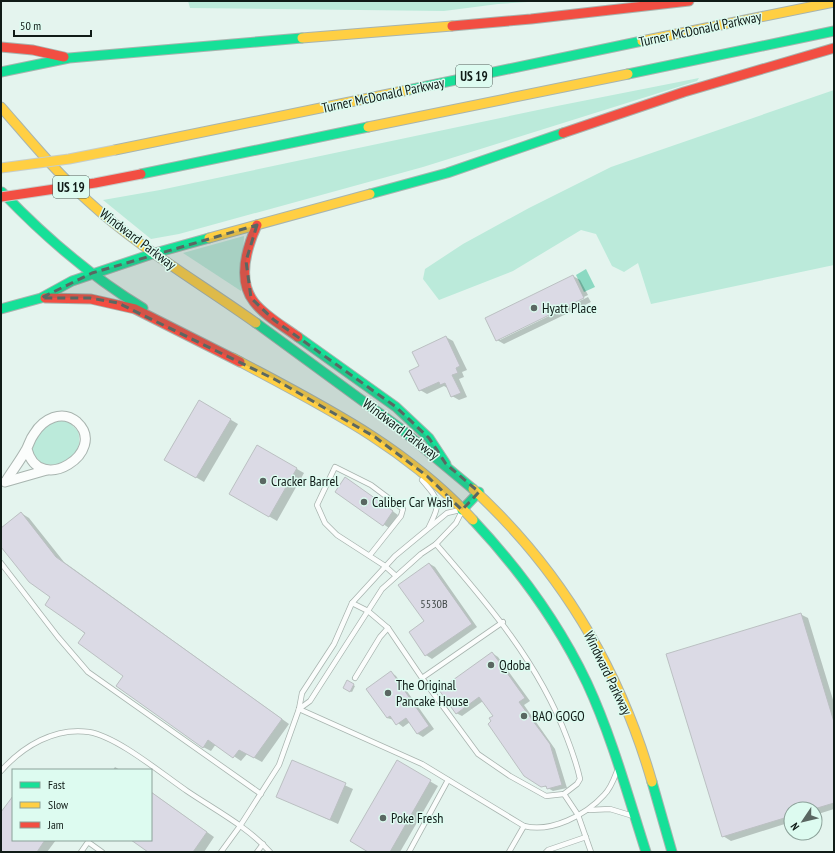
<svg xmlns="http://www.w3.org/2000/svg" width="835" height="853" viewBox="0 0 835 853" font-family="'PT Sans Narrow',sans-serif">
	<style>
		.green { fill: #bbeada }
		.water { fill: #8bd9c2 }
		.shadow { fill: #0003 }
		.building { fill: #dbdae5; stroke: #bbc0c2 }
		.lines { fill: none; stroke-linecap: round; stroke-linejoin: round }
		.lane-casing { stroke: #a8b4af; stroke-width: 6 }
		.street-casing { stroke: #a8b4af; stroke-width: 11 }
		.fast-casing { stroke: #a8b4af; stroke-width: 11 }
		.slow-casing { stroke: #a8b4af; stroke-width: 11 }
		.jam-casing { stroke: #a8b4af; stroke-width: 11 }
		.lane { stroke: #fbfdfc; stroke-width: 4.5 }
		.street { stroke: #fbfdfc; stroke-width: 9 }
		.fast { stroke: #16e098; stroke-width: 9 }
		.slow { stroke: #ffcf43; stroke-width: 9 }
		.jam { stroke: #f24e42; stroke-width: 9 }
		.slow-bridge-casing { stroke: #c6cdca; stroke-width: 11; stroke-linecap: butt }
		.jam-bridge-casing { stroke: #c6cdca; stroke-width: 11; stroke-linecap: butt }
		.slow-bridge { stroke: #ffcf43; stroke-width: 9 }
		.jam-bridge { stroke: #f24e42; stroke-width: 9 }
		.marked { fill: #5a6762; fill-opacity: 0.2; stroke: #5a6762; stroke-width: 3; stroke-dasharray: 8 5; stroke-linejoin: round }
		.poi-dot { fill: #5a6762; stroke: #ddfbf0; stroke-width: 1.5 }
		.labels { text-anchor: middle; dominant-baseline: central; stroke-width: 3; stroke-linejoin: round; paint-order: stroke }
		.number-label { font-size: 12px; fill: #434b4a }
		.shield { fill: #ddfbf0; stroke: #4e5e58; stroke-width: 1 }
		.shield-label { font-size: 13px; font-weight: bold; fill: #101b17 }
		.street-label { font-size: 14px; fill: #101b17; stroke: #ddfbf0 }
		.poi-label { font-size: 14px; fill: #101b17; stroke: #ddfbf0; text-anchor: start }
	</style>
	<rect width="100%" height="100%" fill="#e4f4ee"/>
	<g class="green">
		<polygon points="188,1 544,1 498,4 444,11 190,8"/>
		<polygon points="699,78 697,81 423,167 179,234 151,239 103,200 160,190 557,106"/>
		<polygon points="834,90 834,265 651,304 638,263 624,272 612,266 596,234 581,230 513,271 439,300 423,279 425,269 463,244 529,208 611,167"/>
		<polygon points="244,236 241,291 183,253"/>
		<path d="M63,420L69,422L78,431C90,476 11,474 38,436C45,427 51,421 63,420Z"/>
	</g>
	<polygon class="water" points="586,269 595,287 584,292 576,275"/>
	<g class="shadow">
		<polygon points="573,276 580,280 588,295 500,338 500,340 588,297 591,302 504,344 497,340"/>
		<polygon points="446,337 453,341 467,370 462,372 464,377 459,379 467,397 459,400 452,396 449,389 444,386 427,394 420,390 420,367"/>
		<polygon points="199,401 238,424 204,482 165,459"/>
		<polygon points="257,446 304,473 277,521 231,494"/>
		<polygon points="351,482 398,515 389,528 336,492"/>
		<polygon points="21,513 29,518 64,562 289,724 262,762 247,754 241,761 216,744 211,751 203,747 125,676 1,546 1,529"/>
		<polygon points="430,564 435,567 477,627 432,659 426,655 410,632 425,622"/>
		<polygon points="800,614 808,618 834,703 834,809 815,815 815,809 791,809 791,822 731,841 723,836"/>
		<polygon points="492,653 498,657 530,701 524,705 555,749 567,788 553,791 525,775 494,716 483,701 462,716 456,713"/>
		<polygon points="391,672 396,676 434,729 423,737 418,734 410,722 403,727 394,720 387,718"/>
		<polygon points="348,682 355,686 352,692 344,688"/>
		<polygon points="292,761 353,789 338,824 277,796"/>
		<polygon points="397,762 438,786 400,852 370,852"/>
		<polygon points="115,767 120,770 113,770"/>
		<polygon points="151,792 214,837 204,852 150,852 133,840 151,840"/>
		<polygon points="13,797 13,840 56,840 47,852 1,852 1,814"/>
	</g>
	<g class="building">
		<polygon points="573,275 584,298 496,341 485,318"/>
		<polygon points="446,336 460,366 456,368 458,373 452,375 461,393 451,397 445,383 440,385 439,382 419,391 409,371 419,366 412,352"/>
		<polygon points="199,400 231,419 196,478 164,460"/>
		<polygon points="257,445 297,468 269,517 229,494"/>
		<polygon points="345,477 393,511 383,526 335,492"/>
		<polygon points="21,512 56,557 282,719 254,758 239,750 233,758 208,740 203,748 116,686 123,676 78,643 85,633 45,605 50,597 29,582 1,547 1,528"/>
		<polygon points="429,563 472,624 425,656 409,632 424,621 398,585"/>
		<polygon points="801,613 834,722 834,803 814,809 791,809 791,816 722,837 666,654"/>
		<polygon points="492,652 525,698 519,702 550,744 562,785 547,789 546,786 541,787 524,776 488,724 491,721 489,718 493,716 479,697 456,714 439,690"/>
		<polygon points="391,671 429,726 417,734 406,718 396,725 390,716 387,718 366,689"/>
		<polygon points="347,680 354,684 350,692 343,688"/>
		<polygon points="292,760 346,783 330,820 276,797"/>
		<polygon points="397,760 431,780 390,852 368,852 350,841"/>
		<polygon points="151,792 207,832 193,852 148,852 131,840 151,840"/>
		<polygon points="13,796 13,840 45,840 37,852 1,852 1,812"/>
	</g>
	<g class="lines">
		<g class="lane-casing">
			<g id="lane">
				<path d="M422,480C440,501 441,502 429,527"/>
				<polyline points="370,555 401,516 403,509 371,485 335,467 317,505 325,523 337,535 385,566 396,576"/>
				<polyline points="1,563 58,637 88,672 261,794"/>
				<path d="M352,603L368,611L388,628L422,678L478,754L510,776L546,796L564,794L577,784L580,779C577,765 572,751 567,738C539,663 488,604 436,544"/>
				<polyline points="355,678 380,637 388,628"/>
				<polyline points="422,678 503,622"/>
				<path d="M299,709L422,764L524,826C551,833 586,815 604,795C611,788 614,779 617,771"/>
				<polyline points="299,709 310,701 382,589 421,554 436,544 456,523 462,511"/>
				<path d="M1,771C23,746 55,727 89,732C118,737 162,774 187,791C215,810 248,827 270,852"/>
				<polyline points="564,794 578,815 591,852"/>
				<polyline points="589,810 610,809 633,816"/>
				<polyline points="81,852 88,842 102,852"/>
				<polyline points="221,852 240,826 279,765 299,709 302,693 334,644 352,603 395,556 447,513 460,510"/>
				<polyline points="257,852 263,844"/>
				<polyline points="409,852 448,780"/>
				<polyline points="509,852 524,826"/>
				<polyline points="546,852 548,850 586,837"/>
			</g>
		</g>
		<g class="street-casing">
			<g id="street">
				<path d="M6,481C12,471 20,461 26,450C29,445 30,439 34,434C43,419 62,409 77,422C109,451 39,497 27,449"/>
				<polyline points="5,482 47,470"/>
			</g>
		</g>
		<g class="fast-casing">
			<g id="fast">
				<polyline points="1,72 69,58 302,38"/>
				<polyline points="628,74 834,31"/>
				<polyline points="408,90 642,41"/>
				<polyline points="141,174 368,127"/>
				<path d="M2,192C45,237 90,276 143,308"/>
				<polyline points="370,194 447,173 563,133"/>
				<polyline points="1,309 41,298 72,281 155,253 209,238"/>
				<polyline points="256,323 401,429 473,489"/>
				<polyline points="298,337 396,407 429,438 446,464"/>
				<polyline points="462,510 479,492"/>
				<path d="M473,520C519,569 558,622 587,683C612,737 628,796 646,852"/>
				<polyline points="652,782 672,852"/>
			</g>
		</g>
		<g class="slow-casing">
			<g id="slow">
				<polyline points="302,38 452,26"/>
				<polyline points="642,41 834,2"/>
				<path d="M1,107C29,139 56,172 88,201C139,248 200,283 256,323"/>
				<polyline points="368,127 628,74"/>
				<polyline points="115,150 408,90"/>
				<polyline points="209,238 370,194"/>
				<path d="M233,358C321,405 404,445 473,520"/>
				<path d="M473,489C561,570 619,667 652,782"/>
			</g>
		</g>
		<g class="jam-casing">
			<g id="jam">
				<polyline points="452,26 531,19 689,1"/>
				<polyline points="1,47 33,50 64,57"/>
				<polyline points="563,133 684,92 834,48"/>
				<path d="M257,225C247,247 237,280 254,302C265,316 283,326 298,337"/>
				<polyline points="45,298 91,299 135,309 240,362"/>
			</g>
		</g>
		<use href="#lane" class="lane"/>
		<use href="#street" class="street"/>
		<use href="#fast" class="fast"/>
		<use href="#slow" class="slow"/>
		<use href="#jam" class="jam"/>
		<g class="slow-bridge-casing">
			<polyline id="slow-bridge" points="1,168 69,159 115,150"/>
		</g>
		<g class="jam-bridge-casing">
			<polyline id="jam-bridge" points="1,197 95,183 141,174"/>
		</g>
		<use href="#slow-bridge" class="slow-bridge"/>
		<use href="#jam-bridge" class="jam-bridge"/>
	</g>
	<path class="marked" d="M257,225L246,261L251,298L274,320L396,407L429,438L446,464L479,492L462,510L427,476L375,437L276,380L118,303L90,298H41L92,273Z"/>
	<g class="poi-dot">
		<circle cx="534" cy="308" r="4"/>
		<circle cx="263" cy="481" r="4"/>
		<circle cx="364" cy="502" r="4"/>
		<circle cx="491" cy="665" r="4"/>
		<circle cx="388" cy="693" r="4"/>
		<circle cx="524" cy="716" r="4"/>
		<circle cx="383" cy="818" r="4"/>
	</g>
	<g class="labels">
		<g class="number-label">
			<text x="434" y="603">5530B</text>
		</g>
		<g class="shield">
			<rect x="456" y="65" width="36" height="22" rx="3"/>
			<rect x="53" y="176" width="36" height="22" rx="3"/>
		</g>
		<g class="shield-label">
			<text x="474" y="76">US 19</text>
			<text x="71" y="187">US 19</text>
		</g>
		<g class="street-label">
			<text transform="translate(700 29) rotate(-12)">Turner McDonald Parkway</text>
			<text transform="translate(383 95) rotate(-12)">Turner McDonald Parkway</text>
			<text transform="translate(138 239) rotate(37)">Windward Parkway</text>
			<text transform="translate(401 429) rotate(37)">Windward Parkway</text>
			<text transform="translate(608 673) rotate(64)">Windward Parkway</text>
		</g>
		<g class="poi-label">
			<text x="542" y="308">Hyatt Place</text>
			<text x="271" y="481">Cracker Barrel</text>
			<text x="372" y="502">Caliber Car Wash</text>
			<text x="499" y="665">Qdoba</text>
			<text x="396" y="685">The Original<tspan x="396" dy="16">Pancake House</tspan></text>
			<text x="532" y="716">BAO GOGO</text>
			<text x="391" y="818">Poke Fresh</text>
		</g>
	</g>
	<rect width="835" height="853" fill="none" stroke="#101b17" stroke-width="4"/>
	<rect x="12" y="769" width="140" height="72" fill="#ddfbf0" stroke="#8ba199"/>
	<rect x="20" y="782" width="20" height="6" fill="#16e098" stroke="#8ba199"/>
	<text x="48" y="789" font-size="12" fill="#101b17">Fast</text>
	<rect x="20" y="802" width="20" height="6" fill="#ffcf43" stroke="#8ba199"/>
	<text x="48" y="809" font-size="12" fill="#101b17">Slow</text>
	<rect x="20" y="822" width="20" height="6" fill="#f24e42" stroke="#8ba199"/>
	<text x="48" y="829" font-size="12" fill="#101b17">Jam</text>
	<g transform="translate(803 821) rotate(235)"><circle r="19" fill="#ddfbf0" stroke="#8ba199"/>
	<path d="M0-3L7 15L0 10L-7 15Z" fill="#5a6762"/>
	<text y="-6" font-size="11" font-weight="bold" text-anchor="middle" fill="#101b17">N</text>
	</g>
	<path d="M14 30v6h77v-6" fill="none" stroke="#101b17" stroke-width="2"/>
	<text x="20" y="30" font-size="12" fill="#101b17" stroke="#ddfbf0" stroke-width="3" paint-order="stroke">50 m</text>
</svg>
